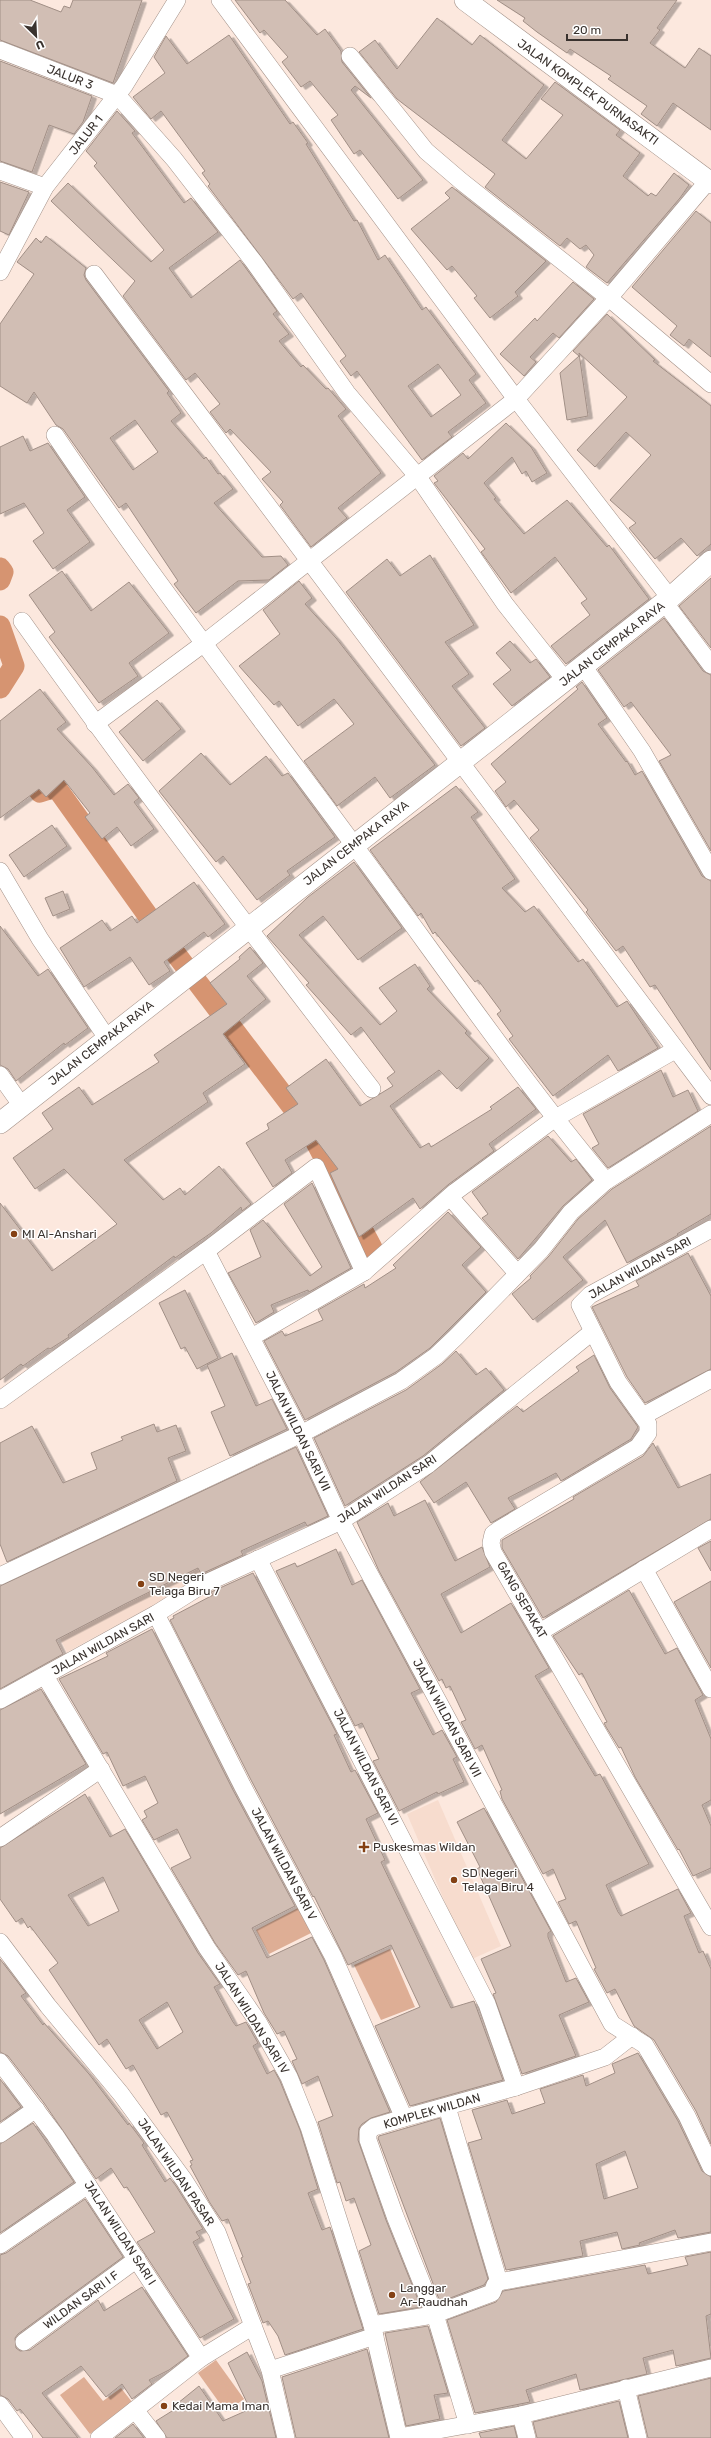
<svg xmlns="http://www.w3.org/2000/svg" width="711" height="2438" viewBox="0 0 711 2438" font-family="Rubik,sans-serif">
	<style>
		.built { fill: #f7dcce }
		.green { fill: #deae95 }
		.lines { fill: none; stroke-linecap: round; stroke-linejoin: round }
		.canal { stroke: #d69471; stroke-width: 21 }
		.building { fill: #d1beb4; stroke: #a18f86; fill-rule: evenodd; filter: url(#shadow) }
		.minor-casing { stroke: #a49289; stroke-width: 18 }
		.tertiary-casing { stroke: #a49289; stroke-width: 22 }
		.minor { stroke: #fff; stroke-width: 17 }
		.tertiary { stroke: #fff; stroke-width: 21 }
		.poi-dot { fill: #844114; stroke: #fff; stroke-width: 1.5 }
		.labels { text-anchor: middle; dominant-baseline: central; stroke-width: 3; stroke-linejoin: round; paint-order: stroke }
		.street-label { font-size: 12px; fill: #39322e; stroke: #fff }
		.poi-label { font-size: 12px; fill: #39322e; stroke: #fff; text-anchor: start }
	</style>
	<defs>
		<filter id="shadow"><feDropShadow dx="4.5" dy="2.5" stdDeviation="0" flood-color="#0004"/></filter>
	</defs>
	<rect width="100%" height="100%" fill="#fce8de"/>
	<g class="built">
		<polygon points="217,1522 235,1561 67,1652 44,1607"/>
		<polygon points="438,1800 501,1946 470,1960 407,1814"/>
	</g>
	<g class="green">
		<polygon points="298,1908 311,1933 269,1954 256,1930"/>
		<polygon points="390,1949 415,2007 381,2020 354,1965"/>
		<polygon points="216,2360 244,2399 226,2412 198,2373"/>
		<polygon points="84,2377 103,2401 121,2388 132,2402 90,2434 60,2395"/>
	</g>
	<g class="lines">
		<g class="canal">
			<polyline points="0,568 3,572 0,580"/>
			<polyline points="0,626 14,666 0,688"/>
			<polyline points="0,737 40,792 56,787 166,941 309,1129 372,1248"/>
		</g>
	</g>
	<g class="building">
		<polygon points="0,0 30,0 61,12 64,6 70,8 73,0 142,0 113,83 0,40"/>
		<polygon points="235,0 285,0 317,35 325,29 341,51 342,62 371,98 355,86 351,90 423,180 398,199 360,150 354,154 331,120 338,115 310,81 301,87 282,62 288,57 264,30 260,33"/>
		<polygon points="497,0 677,0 657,28 660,30 650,43 685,68 699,48 711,56 711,130 673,103 657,126 641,114 647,106 608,79 611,76 570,49 567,53 537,32 523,21 525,18"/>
		<polygon points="437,18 472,45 480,35 544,85 502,140 526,159 563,115 541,99 555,82 620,130 616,135 640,153 623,176 648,196 651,193 656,196 674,173 689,185 680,198 607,283 586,267 594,255 586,245 580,249 567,238 560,246 485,187 495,174 397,99 359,52 375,40 397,69"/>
		<path d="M229,35L290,124L293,122L308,143L306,144L354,221L357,220L378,260L385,255L422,310L426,307L476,374L469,380L486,403L448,432L452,437L422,460L357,371L351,376L340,361L346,356L301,293L293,299L208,186L210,184L202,173L205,171L161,111L151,119L133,97L165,73L154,57L166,36L187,64ZM438,364L461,395L431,417L408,386Z"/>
		<polygon points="0,61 92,96 83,122 74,134 49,125 32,172 0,161"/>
		<polygon points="117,111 135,131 132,133 184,203 191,198 218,232 169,268 191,298 240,260 277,311 273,314 289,334 279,341 301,367 303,365 326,389 328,388 346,409 338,416 381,473 338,508 347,518 311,547 280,505 283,502 262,479 271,472 230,429 226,433 210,412 220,404 195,373 186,380 123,296 135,281 51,201 68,183 151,262 164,250 94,166 97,163 86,151"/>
		<polygon points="0,182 29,192 9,235 0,231"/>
		<polygon points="452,187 546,261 515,292 518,296 490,318 474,298 477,296 452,266 447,270 411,229 450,198 445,193"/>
		<polygon points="696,211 711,223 711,357 689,339 684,346 670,335 677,326 632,287"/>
		<path d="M46,236L86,268L84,275L86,280L169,391L167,393L181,413L171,421L204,459L206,457L218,474L220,473L233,489L214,503L262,557L281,556L288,565L269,580L238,581L196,613L174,584L178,581L126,503L119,508L63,429L56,425L34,392L27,403L0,386V324L34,274L17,262L36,238L41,243ZM135,420L158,452L133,470L110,438Z"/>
		<polygon points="573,282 594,299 559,338 553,333 530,357 536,362 524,376 500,354 535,318 537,321"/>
		<polygon points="607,314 655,360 653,361 711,406 711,544 697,556 681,538 655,559 629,528 636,523 610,500 651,455 626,432 595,467 577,450 627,397 579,353 588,416 567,420 560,373 579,356 573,351"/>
		<polygon points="506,423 531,447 547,473 532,482 526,471 522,474 512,457 484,483 496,498 494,499 524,534 567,500 607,547 609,545 649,599 566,664 551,646 590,615 581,603 587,599 555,557 511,593 481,552 485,549 434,483 438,481 434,476 463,453 468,459"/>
		<polygon points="23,436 30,451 48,443 85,497 67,510 90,542 53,569 33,541 44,533 24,503 0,514 0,447"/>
		<polygon points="430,555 474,625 445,642 469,674 452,686 485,728 461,746 346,592 387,559 400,576"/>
		<polygon points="62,571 91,611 129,582 169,633 129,663 138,676 99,703 49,637 55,632 29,595"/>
		<polygon points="711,578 711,648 679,606"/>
		<polygon points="299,581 312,598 305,604 336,638 435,765 390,798 375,777 337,806 304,761 354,724 334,699 298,726 279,701 274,705 239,666 280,634 263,610"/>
		<polygon points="664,618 703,671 711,675 711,851 659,761 671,755 631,702 624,707 598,670"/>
		<polygon points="510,641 530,663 536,659 550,677 512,706 493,684 511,670 496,653"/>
		<polygon points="582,682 607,718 598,724 626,762 627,761 635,775 642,771 702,876 711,881 711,1070 655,985 650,987 623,946 616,951 586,912 588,910 530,838 539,830 514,800 506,807 495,791 506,782 491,764 578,689 576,687"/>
		<polygon points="40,689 66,722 57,729 92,767 114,795 128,784 139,798 134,802 154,829 131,846 117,827 102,839 85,817 90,813 64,780 46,797 39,789 0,818 0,721"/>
		<polygon points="157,700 181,729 143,761 119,732"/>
		<polygon points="201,753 230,785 266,756 282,776 288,773 335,837 287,871 290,875 257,900 223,856 216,862 159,791"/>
		<polygon points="456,786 478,812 471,817 515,879 502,888 525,912 534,906 578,962 583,959 617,1007 627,1001 658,1048 618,1071 608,1055 553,1096 509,1039 513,1036 497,1014 501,1011 478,980 475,982 435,932 433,934 421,913 418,916 370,850"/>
		<polygon points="52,825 67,846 24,877 9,855"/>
		<polygon points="354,862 402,928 358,960 323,916 299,935 380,1025 397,1011 379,988 415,964 430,986 427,989 467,1031 465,1033 489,1058 457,1089 439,1070 390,1106 420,1148 429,1143 431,1147 492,1109 490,1107 518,1087 536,1109 489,1144 494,1151 449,1184 420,1209 413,1198 359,1237 330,1173 338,1169 316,1140 285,1160 292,1173 273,1187 246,1143 269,1129 267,1124 298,1104 286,1088 326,1059 360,1106 393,1086 387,1078 395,1072 361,1027 351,1035 306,985 309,983 267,936 308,897"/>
		<polygon points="194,882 225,924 208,937 204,932 164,962 170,971 149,985 130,957 84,987 60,948 102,920 110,931 132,916 137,923"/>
		<polygon points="63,891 70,909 53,916 45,898"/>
		<polygon points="0,926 38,976 48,969 88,1028 65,1045 64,1043 16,1081 8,1069 0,1065"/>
		<polygon points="250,947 263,963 247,976 266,999 223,1034 245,1064 203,1093 208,1102 124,1160 163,1200 180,1188 185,1195 219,1166 251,1204 242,1211 241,1207 211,1233 175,1258 174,1256 68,1335 69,1337 50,1349 48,1348 23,1366 21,1364 0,1380 0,1203 52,1271 117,1224 64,1169 35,1189 13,1158 53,1129 42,1113 79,1087 92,1105 159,1062 154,1055 227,1004 210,983 240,959 239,957"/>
		<polygon points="661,1070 673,1097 688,1090 698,1111 608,1168 592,1148 599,1144 583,1114"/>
		<polygon points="711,1126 711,1214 677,1234 678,1235 627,1263 605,1220 563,1257 583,1280 533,1320 512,1294 531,1278 530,1276 549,1256 578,1219 612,1189"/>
		<polygon points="548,1136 571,1162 576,1159 592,1180 563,1206 518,1259 482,1218 488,1214 472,1192"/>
		<polygon points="312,1183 351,1268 309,1292 308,1290 271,1305 274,1312 256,1323 228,1273 261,1257 250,1230 263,1220 310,1276 322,1267 284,1204"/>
		<polygon points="448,1212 481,1247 462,1265 486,1292 430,1348 396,1372 305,1420 264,1341 282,1331 285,1336 323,1320 318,1310 364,1284 365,1288 396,1268 393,1265"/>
		<polygon points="688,1253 711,1296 711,1369 645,1403 627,1377 592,1307 639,1286 636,1281"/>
		<polygon points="185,1290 218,1358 197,1369 185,1347 181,1349 159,1303"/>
		<polygon points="456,1351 476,1375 486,1368 504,1390 423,1456 345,1506 314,1438 406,1390 442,1364"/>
		<polygon points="232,1353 256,1406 272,1399 287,1429 230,1456 211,1412 225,1406 207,1365"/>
		<polygon points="594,1355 610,1388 638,1427 631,1439 561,1481 556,1473 508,1498 515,1509 491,1523 466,1482 434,1503 420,1482 517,1406 523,1412 579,1371 576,1367"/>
		<polygon points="154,1424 157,1432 176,1425 186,1451 168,1458 177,1481 7,1562 0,1544 0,1443 32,1426 63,1483 97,1469 91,1453 123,1440 121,1437"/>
		<polygon points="653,1443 678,1488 711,1474 711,1519 543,1618 502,1548 502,1540 574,1499 573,1497 643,1456"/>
		<polygon points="296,1447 328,1516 307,1526 305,1522 241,1551 243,1555 201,1574 198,1568 125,1604 56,1640 63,1654 0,1689 0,1586"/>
		<polygon points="425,1500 455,1561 482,1547 490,1567 441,1594 461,1633 511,1603 549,1668 535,1676 595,1776 600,1774 649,1864 606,1885 618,1912 621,1916 678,1889 691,1913 684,1916 699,1953 703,1951 711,1969 711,2144 696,2111 654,2040 634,2026 615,1989 607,1993 594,1969 596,1968 576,1921 569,1924 558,1902 566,1899 553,1869 543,1874 502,1799 500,1791 502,1790 482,1745 475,1749 461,1722 466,1720 450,1686 446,1688 442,1679 439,1681 379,1571 357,1522 388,1503 394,1516"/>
		<polygon points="711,1541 711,1571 698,1548"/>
		<polygon points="336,1549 352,1585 362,1580 420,1689 411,1693 433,1735 442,1730 457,1757 453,1759 464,1782 438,1794 437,1792 399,1811 373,1761 379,1759 362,1723 355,1726 276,1571 295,1563 297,1567"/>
		<polygon points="253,1573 337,1734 334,1735 351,1772 355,1770 378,1813 366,1819 385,1860 381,1862 451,2008 474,2001 503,2080 410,2106 375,2026 420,2007 391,1945 348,1965 314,1896 313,1897 251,1780 170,1620 174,1618 173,1616 213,1595 211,1592"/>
		<polygon points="711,1581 711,1668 674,1602"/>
		<polygon points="629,1590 665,1654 677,1648 703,1695 695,1700 711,1739 711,1800 702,1805 711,1826 711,1868 693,1876 679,1849 678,1850 635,1777 621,1747 619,1748 606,1727 604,1723 607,1722 582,1673 579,1675 553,1636"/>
		<polygon points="152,1629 233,1790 295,1906 252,1928 267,1958 312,1937 324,1960 390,2112 371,2118 362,2124 359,2128 358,2140 386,2220 421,2307 379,2314 359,2251 371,2245 354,2198 346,2201 340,2182 337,2183 318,2122 333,2116 318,2076 302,2084 292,2061 297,2059 284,2031 277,2034 264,2013 246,1971 238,1975 215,1943 171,1868 191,1858 177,1829 154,1840 142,1820 147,1817 144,1811 158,1803 145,1776 123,1786 107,1752 103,1754 59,1679 108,1656 106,1653"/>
		<polygon points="41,1689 86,1764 0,1814 0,1710"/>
		<path d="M85,1794L110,1837L125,1829L198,1953L220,1984L214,1987L233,2022L236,2026L246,2022L258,2043L253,2046L267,2074L274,2070L280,2081L300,2130L318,2189L308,2193L322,2230L330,2227L363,2329L285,2355L278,2336L268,2321L263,2323L248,2284L251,2283L241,2258L243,2257L228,2219L222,2221L210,2203L190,2166L192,2165L190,2161L193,2160L167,2112L161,2115L133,2065L126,2069L107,2039L99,2045L49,1970L58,1963L30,1926L28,1928L22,1918L16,1922L0,1899V1848ZM103,1877L119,1911L88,1926L68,1895ZM167,2002L183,2032L157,2049L139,2020Z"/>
		<polygon points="484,1808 551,1931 548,1933 548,1937 566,1982 576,1978 589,2002 559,2015 576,2056 522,2074 493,1994 496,1993 481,1959 511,1946 477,1869 480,1867 457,1822"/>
		<polygon points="0,1959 26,1993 21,1996 43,2025 44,2023 89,2074 128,2125 129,2123 144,2143 142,2145 165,2182 170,2178 176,2186 203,2229 196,2232 200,2238 193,2242 234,2319 200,2338 137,2242 155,2232 127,2187 124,2188 111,2168 96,2179 44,2103 8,2056 0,2052"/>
		<path d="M638,2053L678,2121L702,2171L711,2177V2232L678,2238L675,2230L639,2243L640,2245L622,2249L617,2232L580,2241L583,2256L506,2270L468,2143L482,2139L472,2110L507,2100L512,2114L545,2103L540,2089L583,2075L586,2086L615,2073L612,2064ZM625,2151L638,2188L604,2199L596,2164Z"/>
		<polygon points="0,2079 21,2107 0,2122"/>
		<polygon points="440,2118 488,2279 484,2285 440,2302 378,2138 379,2136"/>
		<polygon points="33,2123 74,2182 0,2233 0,2144"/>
		<polygon points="85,2199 123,2257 18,2334 15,2338 16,2348 20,2351 30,2350 98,2300 104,2311 142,2287 188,2356 169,2370 149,2380 152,2384 132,2399 122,2384 106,2397 81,2366 42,2393 78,2438 43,2438 20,2409 17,2411 8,2399 0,2395 0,2255 6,2253"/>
		<polygon points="711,2252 711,2314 706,2316 711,2358 676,2366 673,2350 643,2358 647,2374 580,2390 576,2374 526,2390 530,2402 475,2413 447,2320 496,2302 503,2291 645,2265 648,2274 688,2265 685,2257"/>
		<polygon points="428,2326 448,2393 434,2395 440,2419 406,2426 385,2333"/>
		<polygon points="367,2349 389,2438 296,2438 282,2377"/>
		<polygon points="247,2352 262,2381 276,2438 167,2438 156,2421 180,2406 178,2403 199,2386 223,2421 250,2409 228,2363"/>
		<polygon points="711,2378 711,2438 648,2438 638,2396"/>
		<polygon points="619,2401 628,2438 537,2438 533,2422"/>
		<polygon points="133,2424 144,2438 115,2438"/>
		<polygon points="514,2426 517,2438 481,2438 479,2433"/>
	</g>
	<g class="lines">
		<g class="minor-casing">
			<g id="minor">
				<polyline points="220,0 516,399 670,598"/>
				<polyline points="0,50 117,95 174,159 254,262 347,393 418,477 505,604 566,681"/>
				<polyline points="350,56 426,151 461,181 609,298 711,384"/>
				<polyline points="0,171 45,187"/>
				<polyline points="0,272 45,187 124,86 177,0"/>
				<polyline points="94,274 711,1096"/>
				<path d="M55,435C150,576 254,709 354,845C438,958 517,1074 606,1181"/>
				<polyline points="665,603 711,665"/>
				<path d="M22,621C135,780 253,935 372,1089"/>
				<polyline points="584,667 642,751 711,871"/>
				<polyline points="95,724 203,644 516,399 614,292 708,181"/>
				<polyline points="0,871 40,939 107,1038"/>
				<polyline points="0,1075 22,1106"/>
				<polyline points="450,1197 517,1273"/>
				<polyline points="711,1229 590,1295 580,1305 618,1382 648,1424 648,1433 638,1447 500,1529 493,1534 491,1543 493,1552 711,1927"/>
				<polyline points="206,1251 301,1434 341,1521 612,2024 645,2045 687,2116 711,2167"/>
				<polyline points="252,1337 364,1272 455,1192 554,1119 675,1050"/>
				<polyline points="0,1400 206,1251 316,1167 364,1272"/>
				<polyline points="643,1416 711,1379"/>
				<polyline points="258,1559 487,2004 516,2087"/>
				<polyline points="644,1569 711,1689"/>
				<polyline points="0,1576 301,1434 401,1381 436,1356 456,1337 541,1250 571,1212 606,1181 711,1114"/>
				<polyline points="156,1614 242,1785 333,1956 404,2118"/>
				<polyline points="540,1632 711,1529"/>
				<polyline points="45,1676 207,1948 258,2022 289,2077 309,2127 372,2325 399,2438"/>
				<polyline points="0,1700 156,1614 202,1585 341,1521 429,1464 592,1332"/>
				<polyline points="0,1838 101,1769"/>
				<polyline points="0,1942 48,2006 121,2094 184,2180 217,2232 270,2370 286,2438"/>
				<polyline points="0,2062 55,2135 201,2358 253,2326"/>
				<polyline points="447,2107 499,2282"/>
				<polyline points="0,2134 36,2109"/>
				<polyline points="0,2245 88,2185"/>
				<polyline points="372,2325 433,2315 492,2293 495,2285 499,2282 711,2242"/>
				<polyline points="24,2342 137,2259"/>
				<polyline points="270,2370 375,2336"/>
				<polyline points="626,2388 638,2438"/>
				<polyline points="0,2405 24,2438"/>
				<polyline points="135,2410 157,2438"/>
				<polyline points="521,2415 527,2438"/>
				<polyline points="468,2425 437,2321 395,2216 368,2140 368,2132 374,2127 404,2118 516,2087 605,2057 632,2036"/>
				<polyline points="399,2437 521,2415 711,2368"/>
				<polyline points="99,2438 201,2358"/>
			</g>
		</g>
		<g class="tertiary-casing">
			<g id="tertiary">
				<polyline points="465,0 711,183"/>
				<polyline points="0,1123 670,598 711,561"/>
			</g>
		</g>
		<use href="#minor" class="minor"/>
		<use href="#tertiary" class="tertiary"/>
	</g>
	<g class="poi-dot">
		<circle cx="14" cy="1234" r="4"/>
		<circle cx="141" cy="1584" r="4"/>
		<path d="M362 1841h4v4h4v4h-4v4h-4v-4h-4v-4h4z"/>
		<circle cx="454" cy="1880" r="4"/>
		<circle cx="392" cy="2295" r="4"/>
		<circle cx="164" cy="2406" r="4"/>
	</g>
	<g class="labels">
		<g class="street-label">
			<text transform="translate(70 77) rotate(21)">JALUR 3</text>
			<text transform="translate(588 92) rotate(36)">JALAN KOMPLEK PURNASAKTI</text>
			<text transform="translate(86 135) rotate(-52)">JALUR 1</text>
			<text transform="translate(612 644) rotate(-38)">JALAN CEMPAKA RAYA</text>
			<text transform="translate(356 843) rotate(-38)">JALAN CEMPAKA RAYA</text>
			<text transform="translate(101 1043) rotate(-38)">JALAN CEMPAKA RAYA</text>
			<text transform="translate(640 1268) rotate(-29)">JALAN WILDAN SARI</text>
			<text transform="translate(298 1431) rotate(64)">JALAN WILDAN SARI VII</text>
			<text transform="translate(387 1489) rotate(-33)">JALAN WILDAN SARI</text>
			<text transform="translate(522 1600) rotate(60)">GANG SEPAKAT</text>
			<text transform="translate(103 1644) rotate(-29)">JALAN WILDAN SARI</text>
			<text transform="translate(447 1718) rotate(62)">JALAN WILDAN SARI VII</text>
			<text transform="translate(366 1767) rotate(63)">JALAN WILDAN SARI VI</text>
			<text transform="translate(284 1864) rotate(62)">JALAN WILDAN SARI V</text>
			<text transform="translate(252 2018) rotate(58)">JALAN WILDAN SARI IV</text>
			<text transform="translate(432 2111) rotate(-16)">KOMPLEK WILDAN</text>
			<text transform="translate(176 2172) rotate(56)">JALAN WILDAN PASAR</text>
			<text transform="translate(120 2233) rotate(57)">JALAN WILDAN SARI I</text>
			<text transform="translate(81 2300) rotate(-36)">WILDAN SARI I F</text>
		</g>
		<g class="poi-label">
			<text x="22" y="1234">MI Al-Anshari</text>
			<text x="149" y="1577">SD Negeri<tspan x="149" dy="14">Telaga Biru 7</tspan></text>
			<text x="373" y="1847">Puskesmas Wildan</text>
			<text x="462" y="1873">SD Negeri<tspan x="462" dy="14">Telaga Biru 4</tspan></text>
			<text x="400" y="2288">Langgar<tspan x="400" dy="14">Ar-Raudhah</tspan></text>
			<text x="172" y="2406">Kedai Mama Iman</text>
		</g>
	</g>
	<g transform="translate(36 36) rotate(156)" stroke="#ffffff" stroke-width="3" paint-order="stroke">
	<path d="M0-3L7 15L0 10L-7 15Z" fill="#39322e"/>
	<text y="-6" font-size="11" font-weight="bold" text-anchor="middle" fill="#39322e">U</text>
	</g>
	<path d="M567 34v6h60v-6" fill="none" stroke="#39322e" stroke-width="2"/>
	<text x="573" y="34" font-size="12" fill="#39322e" stroke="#ffffff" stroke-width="3" paint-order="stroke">20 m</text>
</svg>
